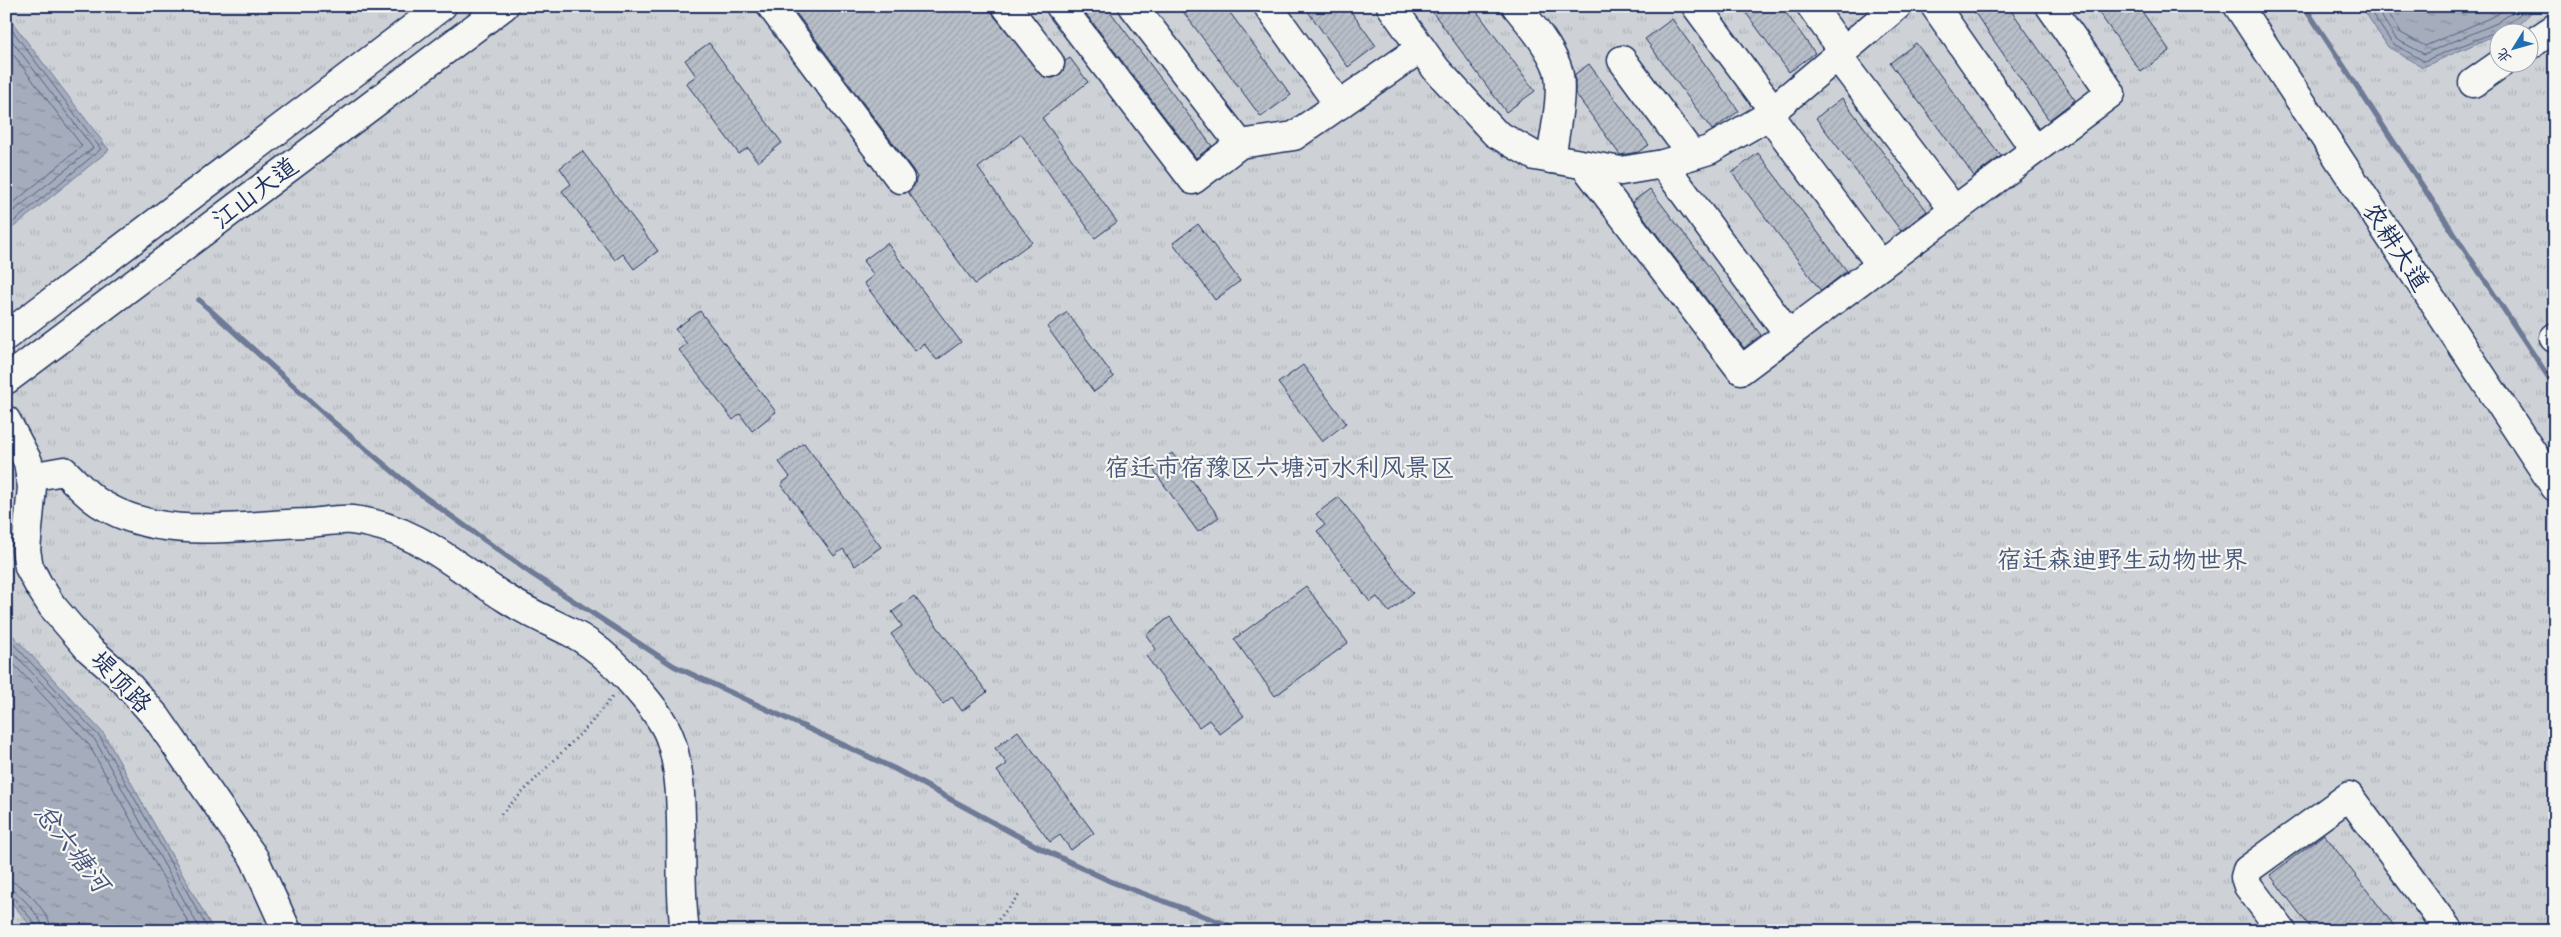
<svg xmlns="http://www.w3.org/2000/svg" width="2561" height="937" viewBox="0 0 2561 937" font-family="Caveat,'LXGW WenKai TC',sans-serif">
	<style>
		.park { fill: url(#park-tufts); stroke: #74809a; fill-rule: evenodd }
		.water { fill: url(#water-ripples); stroke: #6e7a96 }
		.lines { fill: none; stroke-linecap: round; stroke-linejoin: round }
		.shore { stroke: #526184; stroke-width: 1 }
		.stream { stroke: #6e7a96; stroke-width: 5.5 }
		.building { fill: url(#building-hatch); stroke: #1b2f5e }
		.minor-casing { stroke: #1b2f5e; stroke-width: 31 }
		.major-casing { stroke: #1b2f5e; stroke-width: 31 }
		.path { stroke: #1b2f5e; stroke-width: 3; stroke-dasharray: 1 4; stroke-linecap: butt }
		.minor { stroke: #f6f6f2; stroke-width: 28 }
		.major { stroke: #f6f6f2; stroke-width: 28 }
		.labels { text-anchor: middle; dominant-baseline: central; stroke-width: 4.5; stroke-linejoin: round; paint-order: stroke }
		.street-label { font-size: 25px; fill: #1b2f5e; stroke: #f6f6f2 }
		.park-label { font-size: 25px; fill: #48587c; stroke: #f6f6f2 }
		.water-label { font-size: 26px; font-style: italic; fill: #44547a; stroke: #f6f6f2 }
	</style>
	<defs>
		<pattern id="park-tufts" width="24" height="20" patternUnits="userSpaceOnUse" patternTransform="scale(1.25)"><rect width="24" height="20" fill="#ced2d7"/><path d="M3 7l-1-3M5 7V3M7 7l1-3M15 17l-1-3M17 17v-4M19 17l1-3" fill="none" stroke="#b0b5bb"/></pattern>
		<pattern id="water-ripples" width="26" height="14" patternUnits="userSpaceOnUse" patternTransform="scale(1.25)"><rect width="26" height="14" fill="#a5acbc"/><path d="M2 4q2-2 4 0t4 0M15 11q2-2 4 0t4 0" fill="none" stroke="#868c9c"/></pattern>
		<pattern id="building-hatch" width="6" height="6" patternUnits="userSpaceOnUse" patternTransform="scale(1.25)"><rect width="6" height="6" fill="#b9bfc8"/><path d="M-1 1l2-2M0 6l6-6M5 7l2-2" fill="none" stroke="#9ea4ae"/></pattern>
	</defs>
	<rect width="100%" height="100%" fill="#edeeec"/>
	<filter id="ink" filterUnits="userSpaceOnUse"><feTurbulence type="fractalNoise" baseFrequency=".02" numOctaves="2"/><feDisplacementMap in="SourceGraphic" scale="10" xChannelSelector="R" yChannelSelector="G"/><feConvolveMatrix kernelMatrix="1 2 1 2 8 2 1 2 1" color-interpolation-filters="sRGB"/></filter>
	<g filter="url(#ink)">
		<path class="park" d="M6,6H2555V931H6ZM2498,32H2528V62H2498Z"/>
		<g class="water">
			<polygon points="2361,6 2538,6 2518,25 2423,67 2388,47"/>
			<polygon points="6,14 109,150 10,230 6,226"/>
			<polygon points="6,628 104,734 214,931 35,931 6,896"/>
		</g>
		<g class="lines">
			<g class="shore">
				<polyline points="2367,6 2392,43 2424,61 2500,30 2530,6"/>
				<polyline points="2375,6 2396,39 2424,54 2497,23 2521,6"/>
				<polyline points="2384,6 2401,33 2425,46 2494,16 2510,6"/>
				<polyline points="6,22 101,149 12,223 6,223"/>
				<polyline points="6,33 93,148 6,217"/>
				<polyline points="6,45 82,146 6,209"/>
				<polyline points="6,636 100,737 209,931"/>
				<polyline points="6,645 95,740 201,931"/>
				<polyline points="6,656 89,745 193,931"/>
				<path d="M6,880C22,881 51,915 52,931"/>
				<path d="M6,888C17,888 44,920 44,931"/>
				<polyline points="6,894 12,896 37,926 38,931"/>
			</g>
			<g class="stream">
				<polyline points="2304,6 2555,387"/>
				<polyline points="199,300 331,420 415,490 532,574 674,666 895,769 1040,848 1112,882 1244,931"/>
			</g>
		</g>
		<g class="building">
			<polygon points="791,6 991,6 994,16 1044,77 1052,78 1059,76 1064,69 1065,61 1070,58 1088,82 1042,118 1117,222 1095,238 1021,134 978,168 1032,242 975,284 908,192 914,186 917,177 913,170"/>
			<polygon points="1080,6 1106,6 1212,146 1196,158"/>
			<polygon points="1179,6 1225,6 1291,95 1261,117"/>
			<polygon points="1304,6 1347,6 1376,46 1348,67"/>
			<polygon points="1428,6 1473,6 1535,91 1506,112"/>
			<polygon points="1741,6 1781,6 1815,53 1789,72"/>
			<polygon points="1970,6 2008,6 2075,100 2049,120"/>
			<polygon points="2094,6 2138,6 2170,51 2141,72"/>
			<polygon points="1672,19 1739,111 1712,130 1645,39"/>
			<polygon points="709,43 782,143 758,162 748,148 739,154 686,83 696,76 685,60"/>
			<polygon points="1916,43 2001,156 1974,176 1890,63"/>
			<polygon points="1589,64 1649,145 1638,152 1620,155 1575,93 1575,74"/>
			<polygon points="1842,98 1927,211 1901,231 1816,118"/>
			<polygon points="582,151 658,251 634,269 623,254 615,260 562,191 571,184 560,168"/>
			<polygon points="1758,153 1847,271 1821,291 1732,173"/>
			<polygon points="1650,189 1761,335 1744,348 1632,202"/>
			<polygon points="1198,224 1240,281 1215,300 1173,243"/>
			<polygon points="887,243 961,342 937,360 924,344 915,351 864,283 874,275 863,261"/>
			<polygon points="700,311 776,412 752,431 740,414 733,420 679,350 687,344 675,329"/>
			<polygon points="1067,312 1114,377 1094,392 1047,327"/>
			<polygon points="1303,365 1346,423 1322,442 1278,383"/>
			<polygon points="804,443 881,547 855,566 843,549 834,556 781,484 790,477 779,462"/>
			<polygon points="1172,453 1219,517 1198,532 1152,468"/>
			<polygon points="1339,497 1413,593 1389,612 1377,597 1370,602 1317,531 1325,525 1316,514"/>
			<polygon points="1306,586 1348,643 1275,696 1234,639"/>
			<polygon points="914,596 987,692 962,711 952,697 943,704 891,634 902,626 892,612"/>
			<polygon points="1170,617 1244,716 1220,734 1209,720 1199,727 1146,656 1156,649 1146,635"/>
			<polygon points="1018,731 1094,833 1071,850 1060,835 1050,842 997,771 1007,764 995,748"/>
			<polygon points="2324,834 2398,931 2313,931 2270,875"/>
		</g>
		<g class="lines">
			<g class="minor-casing">
				<g id="minor">
					<polyline points="771,6 900,179"/>
					<polyline points="1006,6 1050,63"/>
					<polyline points="1060,6 1193,180 1240,144 1294,136 1421,48"/>
					<polyline points="1133,6 1240,144"/>
					<polyline points="1268,6 1339,105"/>
					<polyline points="1391,6 1436,69 1495,133 1535,156 1621,171 1663,164 1709,150 1761,120 1897,6"/>
					<path d="M1516,6C1531,25 1548,44 1557,67C1565,88 1554,136 1551,159"/>
					<polyline points="1696,6 1773,110"/>
					<polyline points="1811,6 1844,52"/>
					<polyline points="1935,6 2035,150"/>
					<polyline points="2238,6 2555,487"/>
					<polyline points="2528,46 2555,28"/>
					<polyline points="1838,57 1954,210"/>
					<polyline points="1622,60 1692,155"/>
					<polyline points="2473,83 2503,62"/>
					<polyline points="1768,114 1881,265"/>
					<polyline points="1663,164 1788,334"/>
					<polyline points="1584,165 1741,370 2111,93 2050,6"/>
					<polyline points="6,336 442,6"/>
					<polyline points="2554,338 2555,337"/>
					<polyline points="6,420 28,462 32,487 26,550 29,567 38,584 52,606 89,649 122,678 157,718 254,858 287,931"/>
					<path d="M30,477L64,471C76,482 87,496 101,504C163,542 238,525 307,523C322,522 338,519 352,520C416,527 456,567 507,599C527,612 548,621 570,632C600,647 623,672 644,697C654,709 665,724 670,738C689,793 676,872 685,931"/>
					<polyline points="2282,931 2248,886 2245,877 2247,870 2349,796 2449,931"/>
				</g>
			</g>
			<g class="major-casing">
				<polyline id="major" points="6,380 504,6"/>
			</g>
			<g class="path">
				<polyline points="501,814 590,724 613,696"/>
				<polyline points="989,931 1019,895"/>
			</g>
			<use href="#minor" class="minor"/>
			<use href="#major" class="major"/>
		</g>
	</g>
	<g class="labels">
		<g class="street-label">
			<text transform="translate(255 193) rotate(-37)">江山大道</text>
			<text transform="translate(2396 247) rotate(57)">农耕大道</text>
			<text transform="translate(121 682) rotate(46)">堤顶路</text>
		</g>
		<g class="park-label">
			<text x="1280" y="468">宿迁市宿豫区六塘河水利风景区</text>
			<text x="2122" y="560">宿迁森迪野生动物世界</text>
		</g>
		<g class="water-label">
			<text transform="translate(72 848) rotate(52)">总六塘河</text>
		</g>
	</g>
	<rect width="2561" height="937" fill="none" stroke="#f6f6f2" stroke-width="25"/>
	<rect x="12" y="12" width="2536" height="912" fill="none" stroke="#1b2f5e" stroke-width="2" filter="url(#ink)"/>
	<g transform="translate(2514 48) rotate(233)"><circle r="24" fill="#f6f6f2" stroke="#9ea6b7"/>
	<path d="M0-4L9 19L0 12L-9 19Z" fill="#1f6fb2"/>
	<text y="-8" font-size="14" font-weight="bold" text-anchor="middle" fill="#1b2f5e">北</text>
	</g>
</svg>
